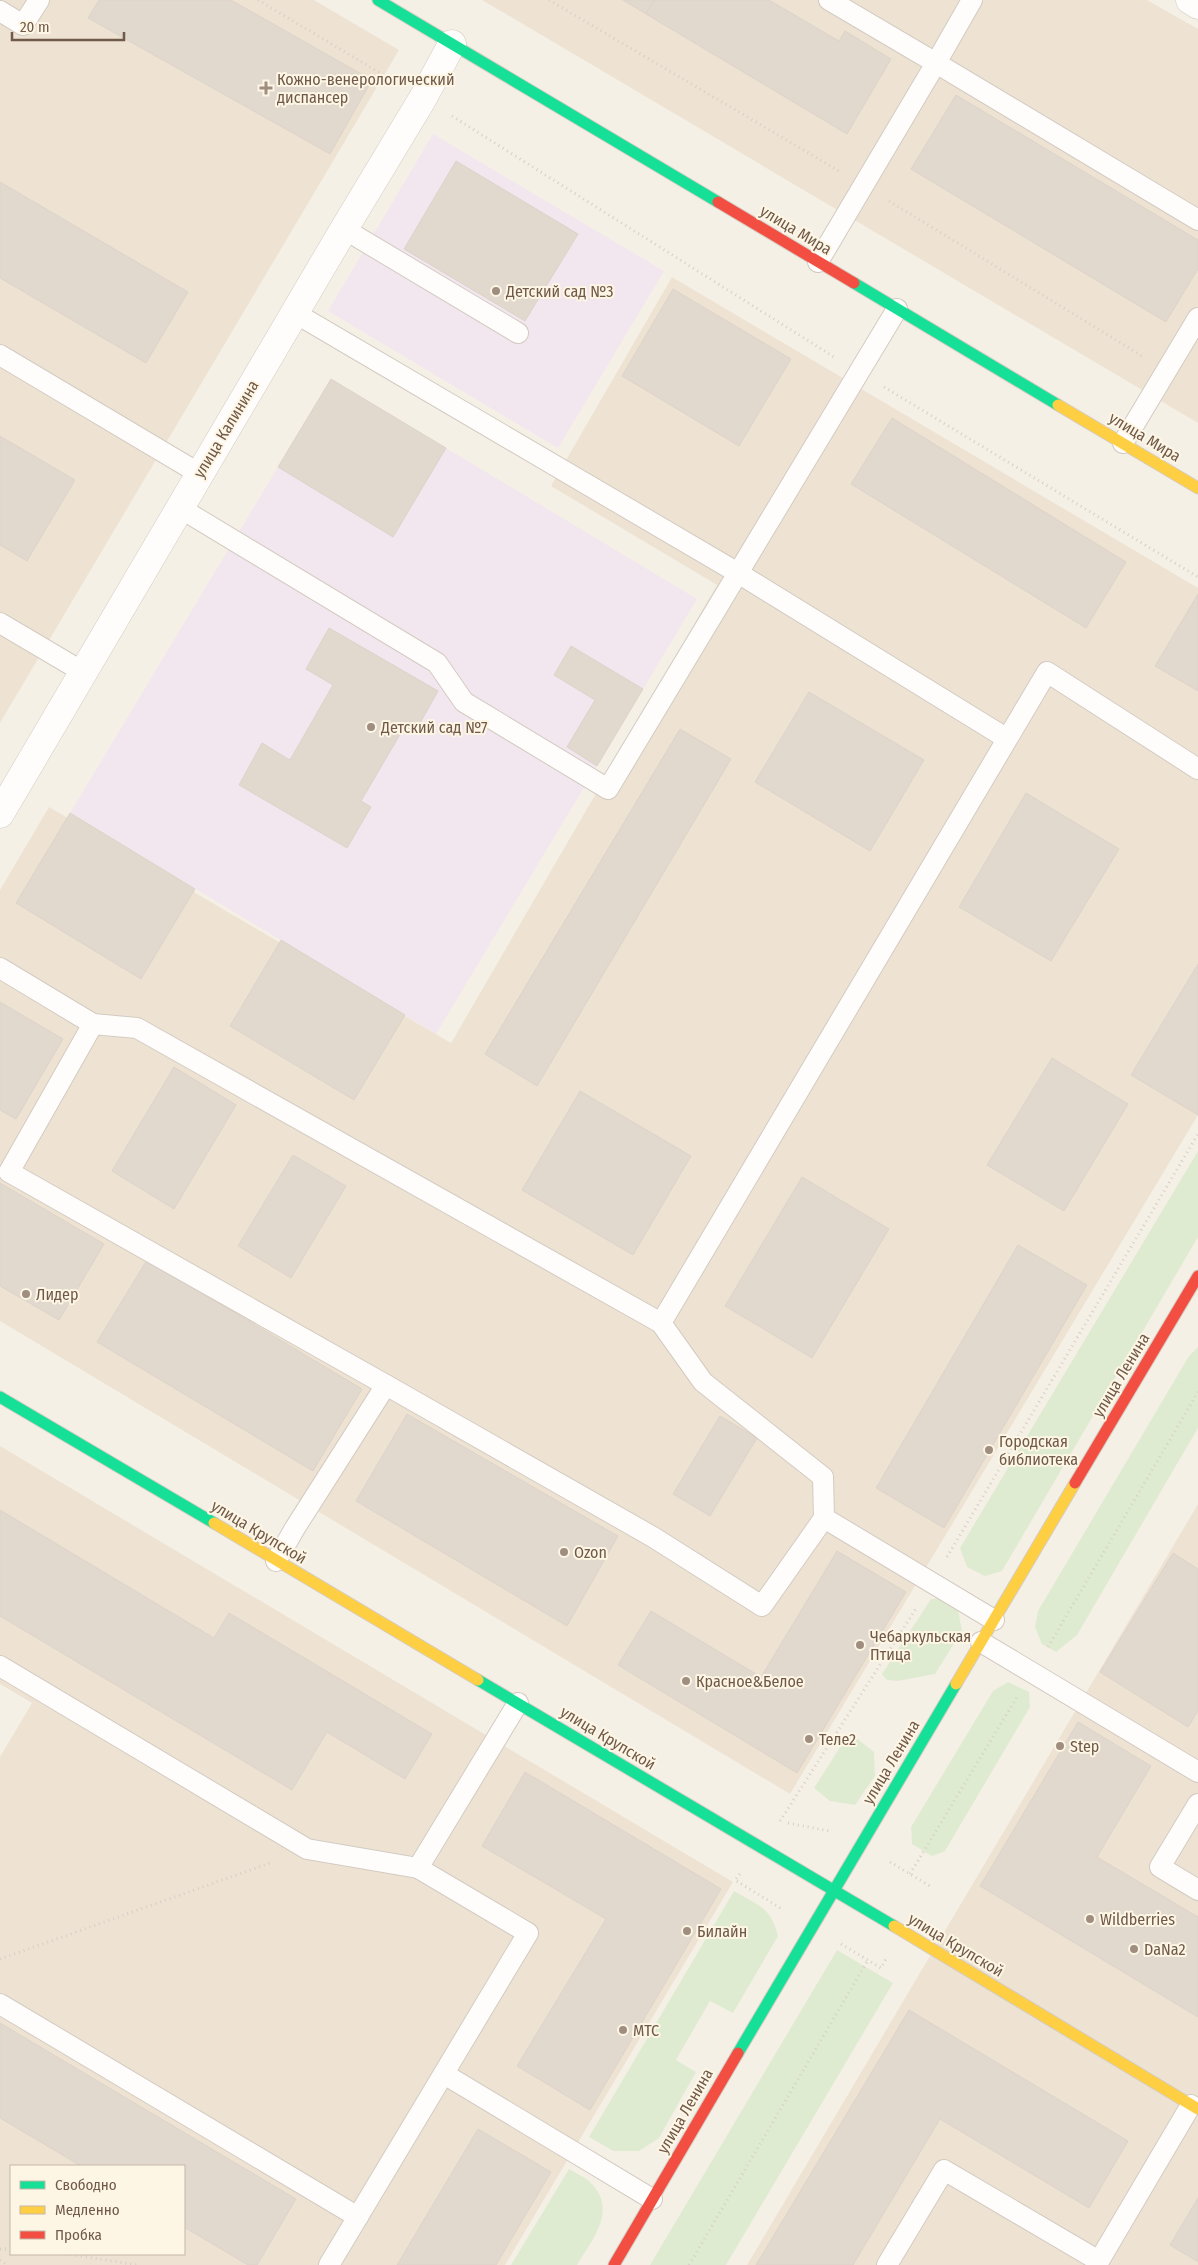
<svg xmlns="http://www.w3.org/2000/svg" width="1198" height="2265" viewBox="0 0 1198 2265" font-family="'Fira Sans Condensed',sans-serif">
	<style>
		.residential { fill: #eee3d3; fill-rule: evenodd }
		.education { fill: #f2e6ef }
		.green { fill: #dfebd1 }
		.building { fill: #e1d8ce; stroke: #ddd3c9 }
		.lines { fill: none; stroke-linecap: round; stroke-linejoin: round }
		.lane-casing { stroke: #d3cbc2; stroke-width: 22 }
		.street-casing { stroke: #d3cbc2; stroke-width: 29 }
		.fast-casing { stroke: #d5ccc3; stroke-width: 13 }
		.slow-casing { stroke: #d5ccc3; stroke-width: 13 }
		.jam-casing { stroke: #d5ccc3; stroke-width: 13 }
		.path { stroke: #d6cfc8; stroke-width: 3; stroke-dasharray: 1 4; stroke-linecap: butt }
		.lane { stroke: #fefdfb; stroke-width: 20 }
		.street { stroke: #fefdfb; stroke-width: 28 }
		.fast { stroke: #16e098; stroke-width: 11 }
		.slow { stroke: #ffcf43; stroke-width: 11 }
		.jam { stroke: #f24e42; stroke-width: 11 }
		.poi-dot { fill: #9f8e80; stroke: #fef6e5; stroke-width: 2 }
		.labels { text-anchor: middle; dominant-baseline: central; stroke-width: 4; stroke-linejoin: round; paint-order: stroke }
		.poi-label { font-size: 16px; fill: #705949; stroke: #fef6e5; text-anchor: start }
		.street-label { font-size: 16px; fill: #705949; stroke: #fef6e5 }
	</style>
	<rect width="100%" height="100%" fill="#f5f0e6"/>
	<g class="residential">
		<polygon points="0,0 314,0 399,50 0,723"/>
		<polygon points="482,0 1147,0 1198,29 1198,423"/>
		<polygon points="672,277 1198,588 1198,1115 790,1794 0,1321 0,890 49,807 451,1043 717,585 551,486"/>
		<path d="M0,1446L733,1882L505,2265H0V1757L32,1703L0,1684ZM11,2166H184V2254H11Z"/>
		<polygon points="1198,1504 1198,2265 747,2265 908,1993"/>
	</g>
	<g class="education">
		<polygon points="433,134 664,271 558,448 328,311"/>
		<polygon points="446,448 697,599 436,1034 70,813 278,467 393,536"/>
	</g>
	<g class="green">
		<polygon points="1198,1151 1198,1237 1002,1571 985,1576 967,1567 960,1548"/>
		<polygon points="1198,1347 1198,1428 1077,1635 1056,1652 1042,1644 1035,1627 1038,1611 1189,1356"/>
		<polygon points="948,1598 957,1605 962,1631 935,1674 898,1681 887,1680 882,1674 931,1599"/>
		<polygon points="1008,1682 1029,1692 1030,1707 945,1851 932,1856 912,1844 911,1827 993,1691"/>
		<polygon points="846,1738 856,1738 874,1752 875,1776 855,1805 830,1801 814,1788"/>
		<path d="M734,1891C759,1906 770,1906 778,1936L733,2013L710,2001L676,2060L696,2072L659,2138L639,2151H613L589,2137Z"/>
		<polygon points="837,1950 893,1983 726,2265 650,2265"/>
		<path d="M569,2169C575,2173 583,2176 589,2181C619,2209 593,2239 577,2265H511Z"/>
	</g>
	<g class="building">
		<polygon points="99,0 231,0 372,80 330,154 88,18"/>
		<polygon points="623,0 654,0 646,14"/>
		<polygon points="654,0 769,0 839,41 845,31 891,59 847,134 646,14"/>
		<polygon points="956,95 1198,240 1198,269 1166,322 911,169"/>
		<polygon points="456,161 578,234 525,321 404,249"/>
		<polygon points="0,182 188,292 146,363 0,278"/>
		<polygon points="673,289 791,359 739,446 622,376"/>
		<polygon points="331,379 446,448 393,537 278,467"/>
		<polygon points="892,418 1126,562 1086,628 851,484"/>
		<polygon points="0,436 75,480 27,561 0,545"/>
		<polygon points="1198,594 1198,691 1155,666"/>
		<polygon points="329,628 438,691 415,732 405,726 361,801 371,807 347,848 239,785 262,743 290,760 333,685 306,669"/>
		<polygon points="571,646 643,689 597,766 567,747 595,700 554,675"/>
		<polygon points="809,692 924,760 870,851 755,782"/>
		<polygon points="680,729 731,759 537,1086 485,1054"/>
		<polygon points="1026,793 1119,849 1051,961 959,907"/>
		<polygon points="70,813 195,889 141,979 16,903"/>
		<polygon points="281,940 405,1015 354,1100 230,1026"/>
		<polygon points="1198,964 1198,1115 1131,1075"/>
		<polygon points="0,1002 63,1039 16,1119 0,1110"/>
		<polygon points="1052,1058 1128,1104 1064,1211 987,1165"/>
		<polygon points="174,1067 236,1105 174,1209 112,1171"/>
		<polygon points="580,1091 691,1156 633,1255 522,1190"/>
		<polygon points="293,1155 346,1186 291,1278 238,1246"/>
		<polygon points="802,1177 889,1229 812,1358 725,1306"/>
		<polygon points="0,1183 104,1244 59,1320 0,1286"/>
		<polygon points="1018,1245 1087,1285 944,1528 876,1488"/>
		<polygon points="147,1260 362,1389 313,1471 97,1342"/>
		<polygon points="407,1414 618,1536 567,1626 356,1501"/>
		<polygon points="720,1416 757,1438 710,1516 673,1494"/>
		<polygon points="0,1510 214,1638 229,1613 432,1734 405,1779 327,1732 292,1790 0,1616"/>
		<polygon points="837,1551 906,1592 797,1773 618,1665 651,1611 761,1677"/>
		<polygon points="1173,1553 1198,1569 1198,1711 1188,1727 1100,1672"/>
		<polygon points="1078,1722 1151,1766 1097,1857 1198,1917 1198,2017 980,1886"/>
		<polygon points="525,1772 721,1889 590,2110 517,2066 606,1919 482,1846"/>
		<polygon points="909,2010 1128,2141 1089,2208 940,2119 853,2265 756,2265"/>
		<polygon points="0,2023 296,2199 257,2265 248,2265 184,2227 184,2166 81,2166 0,2118"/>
		<polygon points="478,2129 551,2172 496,2265 397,2265"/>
		<polygon points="1198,2198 1198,2262 1170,2245"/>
	</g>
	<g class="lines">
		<g class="lane-casing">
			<g id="lane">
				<polyline points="829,0 936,63 972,0"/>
				<polyline points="0,11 23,25 39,0"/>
				<polyline points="344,229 518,333"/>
				<polyline points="818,262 936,63 1198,220"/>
				<polyline points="295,313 738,573 1006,738"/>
				<polyline points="0,355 200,474"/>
				<polyline points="1123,443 1198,318"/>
				<polyline points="180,508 437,663 464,702 608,789 897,309"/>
				<polyline points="0,623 83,672"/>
				<polyline points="0,968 93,1024 137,1028 661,1323"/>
				<polyline points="93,1024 9,1172 386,1385"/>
				<polyline points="824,1518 994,1620"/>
				<polyline points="276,1561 295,1528 386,1385 653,1537 762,1606 824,1518 823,1477 703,1382 661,1323 1047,672 1198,769"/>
				<polyline points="981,1642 1198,1772"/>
				<polyline points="0,1666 307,1849 418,1868"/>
				<polyline points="1198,1804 1160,1867 1198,1890"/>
				<polyline points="0,2004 358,2217"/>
				<polyline points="444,2074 652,2199"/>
				<polyline points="329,2265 528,1933 418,1868 518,1703"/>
				<polyline points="887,2265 944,2170 1099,2261 1191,2105"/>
			</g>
		</g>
		<g class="street-casing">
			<g id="street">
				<polyline points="1190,0 1198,5"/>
				<polyline points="0,814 344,229 423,98 452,44"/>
			</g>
		</g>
		<g class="fast-casing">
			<g id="fast">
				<polyline points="378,0 718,202"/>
				<polyline points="854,283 1058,405"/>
				<polyline points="0,1397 214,1523"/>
				<polyline points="478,1680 894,1926"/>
				<polyline points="738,2053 956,1684"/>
			</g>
		</g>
		<g class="slow-casing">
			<g id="slow">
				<polyline points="1058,405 1198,488"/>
				<polyline points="214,1523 478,1680"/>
				<polyline points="956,1684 1075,1483"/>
				<polyline points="894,1926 1198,2109"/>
			</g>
		</g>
		<g class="jam-casing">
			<g id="jam">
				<polyline points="718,202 854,283"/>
				<polyline points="1075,1483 1198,1276"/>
				<polyline points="614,2265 738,2053"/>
			</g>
		</g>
		<g class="path">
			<polyline points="258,0 395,82"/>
			<polyline points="549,0 839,171"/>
			<polyline points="452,116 834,357"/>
			<polyline points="889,201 1142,356"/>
			<polyline points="884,387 1198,577"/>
			<polyline points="947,1557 1198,1134"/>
			<polyline points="1048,1647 1198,1392"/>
			<polyline points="780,1821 917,1607"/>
			<polyline points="788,1823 829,1831"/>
			<polyline points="890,1862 930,1886"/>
			<polyline points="740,1874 735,1880 782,1909"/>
			<polyline points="910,1874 1017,1697"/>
			<polyline points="841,1944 881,1968 886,1959"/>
			<polyline points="0,1959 270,1863"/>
			<polyline points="0,2249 11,2249"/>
			<polyline points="66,2254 138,2265"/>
			<polyline points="0,2260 8,2265"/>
			<polyline points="689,2265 868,1960"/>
		</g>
		<use href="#lane" class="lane"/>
		<use href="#street" class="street"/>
		<use href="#fast" class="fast"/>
		<use href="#slow" class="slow"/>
		<use href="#jam" class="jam"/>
	</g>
	<g class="poi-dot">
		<path d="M263.5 80.5h5v5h5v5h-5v5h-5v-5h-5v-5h5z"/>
		<circle cx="496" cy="291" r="5"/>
		<circle cx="371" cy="727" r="5"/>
		<circle cx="26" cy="1294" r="5"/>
		<circle cx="989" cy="1450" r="5"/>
		<circle cx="564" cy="1552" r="5"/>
		<circle cx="860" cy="1645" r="5"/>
		<circle cx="686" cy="1681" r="5"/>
		<circle cx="809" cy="1739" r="5"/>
		<circle cx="1060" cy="1746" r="5"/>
		<circle cx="1090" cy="1919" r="5"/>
		<circle cx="687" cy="1931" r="5"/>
		<circle cx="1134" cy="1949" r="5"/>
		<circle cx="623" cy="2030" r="5"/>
	</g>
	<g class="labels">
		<g class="poi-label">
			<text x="277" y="79">Кожно-венерологический<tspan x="277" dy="18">диспансер</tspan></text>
			<text x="506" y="291">Детский сад №3</text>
			<text x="381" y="727">Детский сад №7</text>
			<text x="36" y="1294">Лидер</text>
			<text x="999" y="1441">Городская<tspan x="999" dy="18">библиотека</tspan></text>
			<text x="574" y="1552">Ozon</text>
			<text x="870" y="1636">Чебаркульская<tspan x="870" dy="18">Птица</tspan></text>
			<text x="696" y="1681">Красное&amp;Белое</text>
			<text x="819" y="1739">Теле2</text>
			<text x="1070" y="1746">Step</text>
			<text x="1100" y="1919">Wildberries</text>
			<text x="697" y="1931">Билайн</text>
			<text x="1144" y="1949">DaNa2</text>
			<text x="633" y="2030">МТС</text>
		</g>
		<g class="street-label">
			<text transform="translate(796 230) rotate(31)">улица Мира</text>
			<text transform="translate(226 429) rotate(-59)">улица Калинина</text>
			<text transform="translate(1145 437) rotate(31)">улица Мира</text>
			<text transform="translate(1121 1375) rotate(-59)">улица Ленина</text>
			<text transform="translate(259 1532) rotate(31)">улица Крупской</text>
			<text transform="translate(608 1738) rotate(31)">улица Крупской</text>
			<text transform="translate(891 1762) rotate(-59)">улица Ленина</text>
			<text transform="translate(956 1945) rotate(31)">улица Крупской</text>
			<text transform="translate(685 2111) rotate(-60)">улица Ленина</text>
		</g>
	</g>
	<rect x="10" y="2165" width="175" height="90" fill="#fef6e5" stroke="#c5b7a7"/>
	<rect x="20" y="2181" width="25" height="8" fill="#16e098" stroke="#c5b7a7"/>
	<text x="55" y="2190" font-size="15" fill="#705949">Свободно</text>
	<rect x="20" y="2206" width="25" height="8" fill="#ffcf43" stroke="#c5b7a7"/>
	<text x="55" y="2215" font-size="15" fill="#705949">Медленно</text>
	<rect x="20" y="2231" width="25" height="8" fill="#f24e42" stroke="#c5b7a7"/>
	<text x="55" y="2240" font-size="15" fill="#705949">Пробка</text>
	<path d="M12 32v8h112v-8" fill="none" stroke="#705949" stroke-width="2.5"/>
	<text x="20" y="32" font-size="15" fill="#705949" stroke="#fef6e5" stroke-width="4" paint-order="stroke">20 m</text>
</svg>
